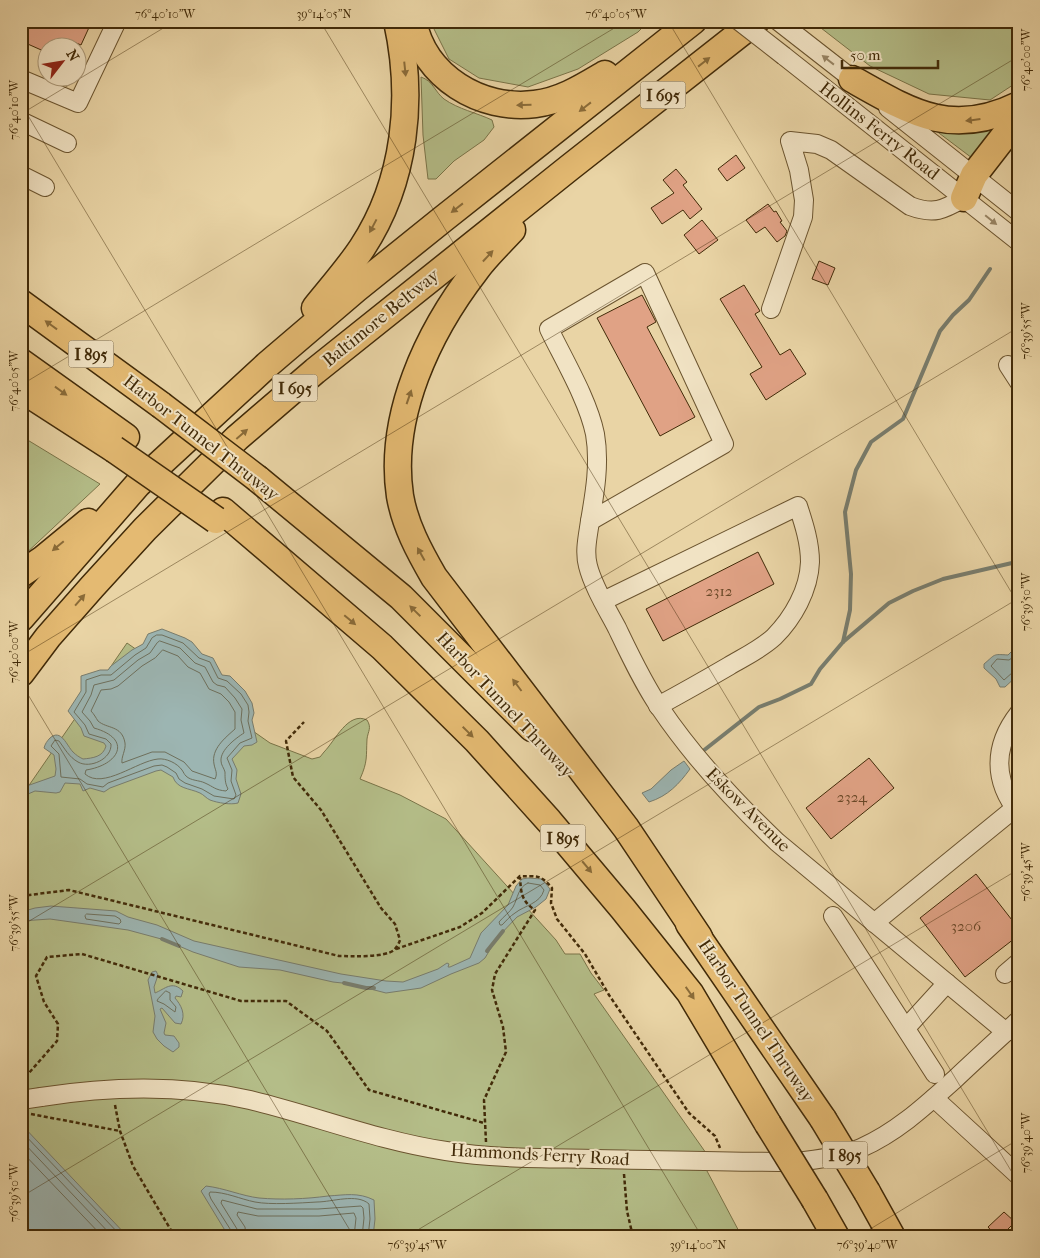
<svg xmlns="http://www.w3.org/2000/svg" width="1040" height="1258" viewBox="0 0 1040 1258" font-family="'IM FELL French Canon',serif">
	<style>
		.green { fill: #b4bd88; stroke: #7a7448 }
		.water { fill: #9cb5b2; stroke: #787d6e }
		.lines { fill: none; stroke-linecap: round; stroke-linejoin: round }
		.shore { stroke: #6e705d; stroke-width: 1 }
		.stream { stroke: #787d6e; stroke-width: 4 }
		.building { fill: #e0a285; stroke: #412a08 }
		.minor-casing { stroke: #6b542f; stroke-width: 20 }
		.highway-casing { stroke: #412a08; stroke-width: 29 }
		.path { stroke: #412a08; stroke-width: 2.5; stroke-dasharray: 4 2.5; stroke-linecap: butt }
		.minor { stroke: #f1e3c4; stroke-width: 18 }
		.highway { stroke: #e4ba72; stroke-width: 26 }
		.minor-bridge-casing { stroke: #6b542f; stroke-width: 20; stroke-linecap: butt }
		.highway-bridge-casing { stroke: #412a08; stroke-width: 29; stroke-linecap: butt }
		.minor-bridge { stroke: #f1e3c4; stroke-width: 18 }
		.highway-bridge { stroke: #e4ba72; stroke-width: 26 }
		.oneway { fill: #998666 }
		.oneway2 { fill: #8a6b38 }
		.ticks { fill: none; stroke: #412a08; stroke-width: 1; stroke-opacity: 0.45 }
		.labels { text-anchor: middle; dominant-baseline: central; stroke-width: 4; stroke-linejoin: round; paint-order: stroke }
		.number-label { font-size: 15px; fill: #694827 }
		.shield { fill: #f1e3c4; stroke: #766240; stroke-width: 1 }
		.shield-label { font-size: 16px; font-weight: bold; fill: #412a08 }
		.street-label { font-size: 18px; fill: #412a08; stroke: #f1e3c4 }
		.neatline { fill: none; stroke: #412a08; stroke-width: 2 }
		.ticks-label { font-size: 12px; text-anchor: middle; fill: #412a08 }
	</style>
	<rect width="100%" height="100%" fill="#e9d4a5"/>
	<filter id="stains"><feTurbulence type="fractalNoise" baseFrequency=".004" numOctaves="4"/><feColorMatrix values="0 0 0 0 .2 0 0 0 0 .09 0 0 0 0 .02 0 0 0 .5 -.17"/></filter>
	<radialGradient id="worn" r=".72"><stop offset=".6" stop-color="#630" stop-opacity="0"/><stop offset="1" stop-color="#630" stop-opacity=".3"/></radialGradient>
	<g class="green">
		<polygon points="433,21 649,21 638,32 578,69 528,87 479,78 449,59 434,29"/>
		<polygon points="812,21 1019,21 1019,81 990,100 929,94 870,66"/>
		<path d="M421,77C433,81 435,92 444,99C458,109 477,113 492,120L494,127L484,140L454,161L436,179H428L423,135Z"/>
		<polygon points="1005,119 972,158 923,121"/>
		<polygon points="21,436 100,484 21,558"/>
		<path d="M127,643L270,743L312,759L320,757L324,752C335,741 348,711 367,720C372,728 368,731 367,739C366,757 368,761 360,779L400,795L446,819L556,940L565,954H580L591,973L604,990L594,994L706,1153L707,1171L742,1237H21V797Z"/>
	</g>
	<g class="water">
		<path d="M162,629L185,638L192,642L202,654L213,658L222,675L230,676L245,691L252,703L254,713L252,720L257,742L252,745L244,746L232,759L237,770L236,779L241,794L238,803C231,805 218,803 210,800C206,798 204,795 200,793C189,788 177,789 173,777L161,770L156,771L110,788L104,792L90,788L83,791L80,784L65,783L60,792L56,793L35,791L21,797V788L55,776L56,769L54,755L44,748C45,744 47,741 50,738C61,728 67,746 73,752C76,755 79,757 83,759C93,758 103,757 106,746L104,743L84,736L81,728L68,711L81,691V676L100,670H108L111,666L132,650L143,644L148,634Z"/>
		<path d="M1019,648L1018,675L1005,687H1000L996,679L984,668V664C996,654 992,654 1008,655L1013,650Z"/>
		<path d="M684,761L690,769C679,784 668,796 649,802L642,793L651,789L671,770Z"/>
		<polygon points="528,878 542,879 550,889 546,899 536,907 517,917 497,938 485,958 479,963 451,974 421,988 386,993 351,984 333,982 280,970 239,967 193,952 165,940 128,930 50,919 21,921 21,912 35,908 51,906 116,911 128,917 157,925 194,941 341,974 386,981 403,982 438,969 447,963 449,964 448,967 450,967 470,958 481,933 508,905 516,886 522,879"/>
		<path d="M156,971L158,975L154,987L155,993C165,989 172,980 183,991L181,997L176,996L175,998C181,1005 186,1014 181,1024L175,1023L162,1008L160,1009L166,1023L164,1033L165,1035L174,1036L179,1043V1047L173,1052L164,1046L157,1039L153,1032L155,1016L148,980L152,972Z"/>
		<polygon points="21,1124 128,1237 30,1237 21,1228"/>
		<path d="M206,1186C224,1188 242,1196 259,1198C281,1200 306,1199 328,1196C345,1195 358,1192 374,1200L375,1219L373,1237H229L201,1191Z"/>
	</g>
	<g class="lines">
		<g class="shore">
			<path d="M157,635H162L183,643L199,658L210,662L218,678L227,681L241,694L248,705L249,712L248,721L252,738L240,743L227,758L232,770L231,781L236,795L234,799L214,796L202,789L185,783L179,779L176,773L167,767L162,765L154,766L108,783L103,787L87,784L80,779L61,777L59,754L51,746L55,740L59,741C65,749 69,757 78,762C90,769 112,759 111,744L106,739L89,734L85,725L74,712L86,692V680L101,675H111L135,655L146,648L152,638Z"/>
			<path d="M160,641L180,648L195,663L205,667L213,682L217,685L225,687L235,698L242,709L241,720L244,733C236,738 220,750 221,761C221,765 224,768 225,772C225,779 225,783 228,789L226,791C215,790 214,787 205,783C199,780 191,781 186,776C184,774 184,773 182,770C177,763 166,758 158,759C137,761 103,790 85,774L86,770C119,765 133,739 94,728L90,721L82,712L91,695L94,685L114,680L138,660L150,653L157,643Z"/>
			<path d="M163,650L178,656L188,667L200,673L209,689L221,694L229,702L235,712V729C225,738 211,749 214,764C215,770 218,773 215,779L192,771L184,762L165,752H152L122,763C121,757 126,750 125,743C122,725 107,729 98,721C96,718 94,714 91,711L101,690L111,689L118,686L142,666L155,658Z"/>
			<polyline points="1019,653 1009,660 997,659 991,666 1004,680 1013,672 1019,671"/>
			<path d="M528,883L540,885L544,890C540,904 525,905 515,913C510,916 506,921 502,925H500L499,922C503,917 510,912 513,907C518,898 518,887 528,883Z"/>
			<polygon points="87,914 115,916 120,919 121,922 119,924 86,919 85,916"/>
			<polygon points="166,991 170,993 170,1000 176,1007 175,1012 164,1004 157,1001 158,999"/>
			<polyline points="21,1131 122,1237"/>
			<polyline points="21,1140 113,1237"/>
			<polyline points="21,1151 103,1237"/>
			<path d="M233,1237L232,1232L211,1199L209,1194L210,1192C226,1192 240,1199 255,1202C270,1205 300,1203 317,1202C332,1202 357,1193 369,1204L370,1219L368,1237"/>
			<polyline points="239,1237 237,1229 221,1203 222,1200 257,1209 318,1209 361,1206 363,1208 364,1218 362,1237"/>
			<polyline points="246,1237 245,1227 237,1215 238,1212 258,1216 319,1216 354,1213 356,1218 354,1237"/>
		</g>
		<g class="stream">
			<polyline points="843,642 850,610 851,574 845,512 856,470 871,442 903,419 940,331 953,315 969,300 990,269"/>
			<polyline points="703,751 759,707 780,699 811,684 820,669 843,642 889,603 913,591 943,579 1012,563 1019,556"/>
			<polyline points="162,939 179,946"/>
			<polyline points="487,951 503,931"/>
			<polyline points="344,983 366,988 374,988"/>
		</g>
	</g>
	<g class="building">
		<polygon points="21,21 92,21 81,45 69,40 66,48 48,48 48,53 21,41"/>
		<polygon points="736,155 745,168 727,181 718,169"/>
		<polygon points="676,169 687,182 683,185 702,209 690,219 683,210 662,224 651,208 674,193 663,180"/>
		<polygon points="768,204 774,212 776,211 782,221 780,222 787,231 785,236 777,242 765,227 756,233 746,220"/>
		<polygon points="702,220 718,240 699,254 684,235"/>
		<polygon points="819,261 835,268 828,285 812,279"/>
		<polygon points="744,285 760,311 755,314 780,355 790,349 806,374 766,400 750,374 762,367 720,299"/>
		<polygon points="642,295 656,322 647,327 695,417 660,436 597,318"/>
		<polygon points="758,552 774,584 663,641 646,609"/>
		<polygon points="869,758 894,788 831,839 806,808"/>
		<polygon points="976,874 1019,929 1019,935 965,977 920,918"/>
		<polygon points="1004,1212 1015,1222 1000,1237 997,1237 988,1227"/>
	</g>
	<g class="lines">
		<g class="minor-casing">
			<g id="minor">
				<polyline points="778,21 860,85"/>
				<polyline points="784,56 1019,242"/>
				<polyline points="21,79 78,103 117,21"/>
				<polyline points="888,108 1019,212"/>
				<polyline points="21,121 67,143"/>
				<polyline points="21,175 45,187"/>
				<path d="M645,273L724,444L590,521C595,492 600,463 595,434C588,400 564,360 549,329Z"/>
				<path d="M771,309L803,217L804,200L799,170L790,141L817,144L831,150L910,206C934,215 943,210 964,198"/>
				<polyline points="1008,365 1019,382"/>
				<path d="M590,521C588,536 584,551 588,566C593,586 607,609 617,628C630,655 643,683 660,708C693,757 734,801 777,842L1006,1032"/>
				<path d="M603,601L798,506C804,524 810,543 810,562C809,590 793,618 774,637C761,649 744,657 729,666C705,680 682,693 658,706"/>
				<path d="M1019,713C993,746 993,781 1019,813"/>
				<polyline points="833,916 935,1074"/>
				<polyline points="874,923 1015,808"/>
				<polyline points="1005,974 1019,962"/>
				<polyline points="906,1028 947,983"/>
				<path d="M41,1097C111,1086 181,1084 250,1100C316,1116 379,1141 446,1151C495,1159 545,1158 595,1159C661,1160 727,1162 794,1162C816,1160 840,1157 861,1148C897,1132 925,1106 954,1080C975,1060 997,1040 1019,1020"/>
				<polyline points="934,1098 1019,1176"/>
			</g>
		</g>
		<g class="highway-casing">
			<g id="highway">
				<path d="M413,21C424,77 481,111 535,104C561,101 583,87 605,74"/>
				<path d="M852,79C912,113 952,138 1019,105"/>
				<polyline points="964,198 974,175 1019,117"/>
				<path d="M512,230C500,243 486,256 476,270C428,332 388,416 400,496C405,525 419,551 434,577L626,828L699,937"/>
				<polyline points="21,303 161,405"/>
				<path d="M315,308C331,288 348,269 362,248C406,181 414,98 397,21"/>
				<polyline points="21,362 126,437"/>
				<polyline points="21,389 114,449"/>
				<polyline points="258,479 401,597 532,728"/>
				<polyline points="223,511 382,647 477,741 549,821 623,909 690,993 768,1124"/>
				<polyline points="21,574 43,559 88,522"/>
				<polyline points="21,618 138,484 267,365 356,289 443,219 693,21"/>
				<polyline points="21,673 48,637 92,587 145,529 237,438 315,371 569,168 756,21"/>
				<polyline points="689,924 823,1119"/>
				<polyline points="867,1192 892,1237"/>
				<polyline points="815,1200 836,1237"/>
			</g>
		</g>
		<g class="path">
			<path d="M21,896L69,890L339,956C352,956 384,958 394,950C397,947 399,943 400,940L395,924L381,908L321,810L293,777L286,741L304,722"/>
			<path d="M396,949L460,927L482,913L520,876C537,877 539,873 552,888L551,903L557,919L585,954L609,995L689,1113L715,1136L720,1148"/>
			<polyline points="21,1082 57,1041 58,1024 44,1002 36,976 47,957 82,954 241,1001 286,1001 327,1031 369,1090 484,1123"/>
			<polyline points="115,1105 120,1131 133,1166 175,1237"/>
			<polyline points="31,1114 120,1131"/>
			<path d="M486,1142L484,1100L506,1052L503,1027L492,990L495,974L535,910C521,901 521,892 520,877"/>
			<polyline points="624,1174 627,1211 633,1237"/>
		</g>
		<use href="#minor" class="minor"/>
		<use href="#highway" class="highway"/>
		<g class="minor-bridge-casing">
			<g id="minor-bridge">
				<polyline points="739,21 784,56"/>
				<polyline points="21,1100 41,1097"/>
			</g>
		</g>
		<g class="highway-bridge-casing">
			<g id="highway-bridge">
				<polyline points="161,405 258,479"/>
				<polyline points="114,449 216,520"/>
				<polyline points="823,1119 867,1192"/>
				<polyline points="768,1124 815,1200"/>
			</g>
		</g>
		<use href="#minor-bridge" class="minor-bridge"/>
		<use href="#highway-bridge" class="highway-bridge"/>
	</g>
	<defs><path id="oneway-solid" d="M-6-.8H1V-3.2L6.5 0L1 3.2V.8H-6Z" transform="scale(1.25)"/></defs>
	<g class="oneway">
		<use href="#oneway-solid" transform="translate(828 60) rotate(-142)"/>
		<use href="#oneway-solid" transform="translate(991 220) rotate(39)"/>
	</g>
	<g class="oneway2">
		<use href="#oneway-solid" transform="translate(704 62) rotate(-38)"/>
		<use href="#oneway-solid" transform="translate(405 69) rotate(84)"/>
		<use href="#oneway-solid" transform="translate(524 105) rotate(178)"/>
		<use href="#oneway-solid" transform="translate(585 107) rotate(142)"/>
		<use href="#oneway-solid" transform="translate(973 120) rotate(173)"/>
		<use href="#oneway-solid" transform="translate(457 208) rotate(142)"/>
		<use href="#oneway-solid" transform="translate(373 226) rotate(118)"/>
		<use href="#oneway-solid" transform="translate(488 256) rotate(-47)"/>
		<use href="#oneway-solid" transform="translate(51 325) rotate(-144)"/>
		<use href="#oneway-solid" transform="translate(61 391) rotate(36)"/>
		<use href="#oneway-solid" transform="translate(409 397) rotate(-71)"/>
		<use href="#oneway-solid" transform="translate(242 434) rotate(-41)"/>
		<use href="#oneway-solid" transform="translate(58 546) rotate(140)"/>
		<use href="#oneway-solid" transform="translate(421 554) rotate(-119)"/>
		<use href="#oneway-solid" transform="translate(80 600) rotate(-49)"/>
		<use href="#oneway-solid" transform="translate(415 611) rotate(-136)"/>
		<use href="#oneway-solid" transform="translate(350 620) rotate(40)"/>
		<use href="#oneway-solid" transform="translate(517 685) rotate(-127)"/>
		<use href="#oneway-solid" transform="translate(468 732) rotate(45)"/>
		<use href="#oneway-solid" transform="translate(587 867) rotate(50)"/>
		<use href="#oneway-solid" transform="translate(690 993) rotate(55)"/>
	</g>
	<path class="ticks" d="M320,21L1019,1184M668,21L1019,605M1017,21L1019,25M21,104L702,1237M21,114L175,21M21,385L626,21M21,656L1019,56M21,683L354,1237M21,926L1019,327M21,1197L1019,598M406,1237L1019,869M857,1237L1019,1139"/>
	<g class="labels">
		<g class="number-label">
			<text x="719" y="591">2312</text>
			<text x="852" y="797">2324</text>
			<text x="966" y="926">3206</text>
		</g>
		<g class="shield">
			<rect x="640.5" y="81.5" width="45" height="27" rx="4"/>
			<rect x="68.5" y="340.5" width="45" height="27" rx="4"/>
			<rect x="272.5" y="374.5" width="45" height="27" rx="4"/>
			<rect x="540.5" y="824.5" width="45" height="27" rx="4"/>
			<rect x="822.5" y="1141.5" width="45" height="27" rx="4"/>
		</g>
		<g class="shield-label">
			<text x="663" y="95">I 695</text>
			<text x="91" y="354">I 895</text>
			<text x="295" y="388">I 695</text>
			<text x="563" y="838">I 895</text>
			<text x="845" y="1155">I 895</text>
		</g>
		<g class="street-label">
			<text transform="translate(879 131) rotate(38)">Hollins Ferry Road</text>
			<text transform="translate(381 318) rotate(-39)">Baltimore Beltway</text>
			<text transform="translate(201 438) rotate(38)">Harbor Tunnel Thruway</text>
			<text transform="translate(505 705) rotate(47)">Harbor Tunnel Thruway</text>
			<text transform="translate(748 810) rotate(45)">Eskow Avenue</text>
			<text transform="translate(756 1021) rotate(56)">Harbor Tunnel Thruway</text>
			<text transform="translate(540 1155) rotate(3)">Hammonds Ferry Road</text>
		</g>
	</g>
	<rect width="1040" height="1258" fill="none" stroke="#e9d4a5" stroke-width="55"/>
	<g transform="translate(62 62) rotate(59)"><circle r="24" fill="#f1e3c4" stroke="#ab9979"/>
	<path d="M0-4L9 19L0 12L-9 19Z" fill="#8f2418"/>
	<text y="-8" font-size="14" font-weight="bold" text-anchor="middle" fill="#412a08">N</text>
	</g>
	<path d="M842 60v8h96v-8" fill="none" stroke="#412a08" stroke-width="2.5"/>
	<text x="850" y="60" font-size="15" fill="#412a08" stroke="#f1e3c4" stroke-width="4" paint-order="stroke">50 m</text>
	<rect x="28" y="28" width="984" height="1202" class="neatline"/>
	<g class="ticks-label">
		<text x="165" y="18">76°40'10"W</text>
		<text x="324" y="18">39°14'05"N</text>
		<text x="616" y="18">76°40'05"W</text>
		<text transform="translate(1026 60) rotate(-90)" y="4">76°40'00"W</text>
		<text transform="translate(14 110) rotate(-90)" y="4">76°40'10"W</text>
		<text transform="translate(1026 331) rotate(-90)" y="4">76°39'55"W</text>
		<text transform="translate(14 381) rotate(-90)" y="4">76°40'05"W</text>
		<text transform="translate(1026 602) rotate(-90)" y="4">76°39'50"W</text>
		<text transform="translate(14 652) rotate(-90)" y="4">76°40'00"W</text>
		<text transform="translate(1026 872) rotate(-90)" y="4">76°39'45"W</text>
		<text transform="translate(14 923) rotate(-90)" y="4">76°39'55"W</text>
		<text transform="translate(1026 1143) rotate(-90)" y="4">76°39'40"W</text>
		<text transform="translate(14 1193) rotate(-90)" y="4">76°39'50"W</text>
		<text x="417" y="1249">76°39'45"W</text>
		<text x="698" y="1249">39°14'00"N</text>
		<text x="867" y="1249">76°39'40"W</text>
	</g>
	<rect width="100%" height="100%" filter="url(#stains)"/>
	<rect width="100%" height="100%" fill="url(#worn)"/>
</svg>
